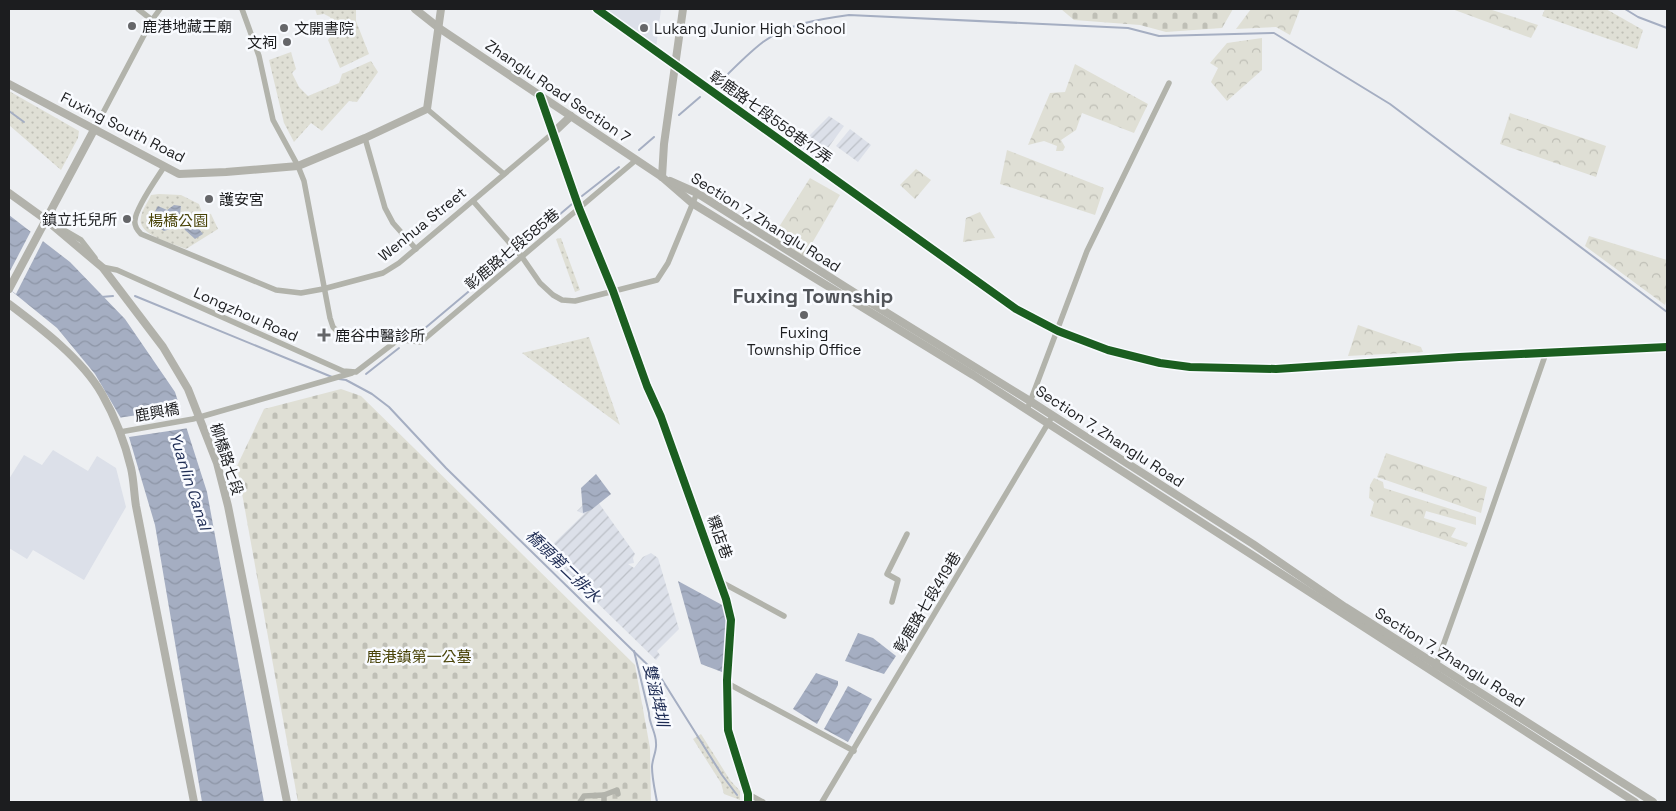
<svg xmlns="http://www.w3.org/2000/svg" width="1676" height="811" viewBox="0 0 1676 811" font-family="'Space Grotesk','Noto Sans TC',sans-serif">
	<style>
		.built { fill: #dce0e9 }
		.industrial { fill: url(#industrial-furrows) }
		.grass { fill: url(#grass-dots) }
		.forest { fill: url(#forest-crowns) }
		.cemetery { fill: url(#cemetery-stones) }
		.water { fill: url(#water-waves) }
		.pier { fill: #edeff2 }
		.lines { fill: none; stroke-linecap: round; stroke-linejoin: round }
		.stream { stroke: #a5aec2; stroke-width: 2 }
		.street { stroke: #b2b3ab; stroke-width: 5.5 }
		.secondary { stroke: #b2b2ab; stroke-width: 8 }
		.cycleway-casing { stroke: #f9fbff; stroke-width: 11 }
		.cycleway { stroke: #1b5e20; stroke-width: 8 }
		.poi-dot { fill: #656669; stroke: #f9fbff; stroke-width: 2 }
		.labels { text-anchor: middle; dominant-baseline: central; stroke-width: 5; stroke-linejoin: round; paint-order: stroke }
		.poi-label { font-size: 15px; fill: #1c1d1f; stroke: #f9fbff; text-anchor: start }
		.street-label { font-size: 15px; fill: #1c1d1f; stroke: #f9fbff }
		.park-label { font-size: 15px; fill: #4a4409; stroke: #f9fbff }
		.water-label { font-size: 16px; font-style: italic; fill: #1e2c54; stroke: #f9fbff }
		.district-label { font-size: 20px; font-weight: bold; fill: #515459; stroke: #f9fbff }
	</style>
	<defs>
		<pattern id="industrial-furrows" width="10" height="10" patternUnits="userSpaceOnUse" patternTransform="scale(1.25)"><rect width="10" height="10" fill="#dce0e9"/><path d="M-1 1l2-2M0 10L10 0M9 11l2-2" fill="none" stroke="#bcc0c7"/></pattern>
		<pattern id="grass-dots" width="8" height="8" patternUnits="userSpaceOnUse" patternTransform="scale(1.25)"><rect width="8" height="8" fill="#dfdfd5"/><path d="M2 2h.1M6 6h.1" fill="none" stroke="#bfbfb6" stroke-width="1.8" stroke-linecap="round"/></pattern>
		<pattern id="forest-crowns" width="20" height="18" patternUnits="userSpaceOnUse" patternTransform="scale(1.25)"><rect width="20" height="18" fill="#dfdfd5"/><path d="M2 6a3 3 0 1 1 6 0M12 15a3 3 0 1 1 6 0" fill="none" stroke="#bfbfb6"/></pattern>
		<pattern id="cemetery-stones" width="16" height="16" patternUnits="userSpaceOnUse" patternTransform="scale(1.25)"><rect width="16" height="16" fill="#dfdfd5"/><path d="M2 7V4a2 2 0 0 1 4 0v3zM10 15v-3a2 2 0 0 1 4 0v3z" fill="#bfbfb6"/></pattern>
		<pattern id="water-waves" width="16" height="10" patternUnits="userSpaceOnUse" patternTransform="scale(1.25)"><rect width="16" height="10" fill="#a5aec2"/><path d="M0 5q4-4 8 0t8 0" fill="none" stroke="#8d95a6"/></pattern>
	</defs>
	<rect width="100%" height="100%" fill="#edeff2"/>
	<g class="built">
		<polygon points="603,9 661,9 656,48"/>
		<polygon points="53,450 88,471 97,456 116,468 126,507 84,580 33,550 27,559 9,548 9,479 24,455 42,465"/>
	</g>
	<g class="industrial">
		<polygon points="829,116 844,126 817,163 802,152 805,140"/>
		<polygon points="850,129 871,145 858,162 836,146"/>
		<polygon points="593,495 633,551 635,554 633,558 634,563 628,564 634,568 643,557 651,553 658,558 679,629 657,651 660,655 656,660 545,552 584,514 577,511"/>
	</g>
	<g class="grass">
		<polygon points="315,9 356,9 356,21 369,54 340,68 328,40 335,30 330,17 324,14 317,15"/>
		<polygon points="1545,9 1606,9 1643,30 1637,49 1542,16"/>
		<polygon points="291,52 296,69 292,73 299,87 308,96 339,83 342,74 371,61 378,72 357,102 349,101 322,131 311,123 294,142 284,123 269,60"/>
		<polygon points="9,91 79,131 78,138 61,170 9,125"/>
		<path d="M159,194L181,195L199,204L202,212L211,214L218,229L186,249C172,243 136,235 141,217C142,210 148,202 151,195Z"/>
		<polygon points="561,238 580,290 575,292 556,239"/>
		<polygon points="589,337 620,425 522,353"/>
		<polygon points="701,734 730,780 740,791 740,800 724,794 721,783 693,739"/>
	</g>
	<g class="forest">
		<polygon points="1251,9 1300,9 1290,35 1276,27 1236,29"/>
		<polygon points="1452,9 1489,9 1538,25 1531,38"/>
		<polygon points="1262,38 1262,70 1227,101 1211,82 1218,68 1210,63 1227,43"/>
		<polygon points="1075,64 1148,104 1134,133 1082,113 1076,130 1061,140 1065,147 1063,151 1056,151 1057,146 1044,141 1028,145 1050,93 1065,92"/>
		<polygon points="1510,113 1606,146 1596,177 1500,144"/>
		<polygon points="1007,150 1104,188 1095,215 1000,184"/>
		<polygon points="916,169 931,180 915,199 900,185"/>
		<polygon points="810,178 840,195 804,257 772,238"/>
		<polygon points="980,212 995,238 963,242 966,218"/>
		<polygon points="1589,236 1667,260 1667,298 1665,305 1585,246"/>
		<polygon points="1358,325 1421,347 1423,352 1348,356"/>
		<polygon points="1386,453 1487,487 1481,513 1377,477"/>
		<polygon points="1374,478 1383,482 1384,488 1476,517 1476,525 1426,511 1424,518 1456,528 1451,537 1468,543 1466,547 1370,516 1374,502 1369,498 1370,485"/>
	</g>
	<g class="cemetery">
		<polygon points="1061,9 1233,9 1222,28 1166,32 1140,25 1074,20"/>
		<polygon points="341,389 361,396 635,665 650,748 651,802 298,802 237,466 264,409"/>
	</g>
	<g class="water">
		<polygon points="174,205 181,206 180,214 191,224 200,220 203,227 199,229 203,234 195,239 185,230 183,225 164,231 153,225 163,222 159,215 151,218 158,206 167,210"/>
		<polygon points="9,215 70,262 125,319 175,392 207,492 264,802 202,802 155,525 126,427 95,374 57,328 9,289"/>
		<polygon points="596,474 611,494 591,510 583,513 581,488"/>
		<polygon points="678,581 724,606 727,621 722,672 701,664"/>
		<polygon points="858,633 873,638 896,656 884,674 845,661"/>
		<polygon points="816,673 838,681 838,685 817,724 793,709"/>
		<polygon points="848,686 872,699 848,742 824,729"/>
	</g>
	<g class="pier">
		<polygon points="32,229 44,239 16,294 9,289 9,273"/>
		<polygon points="183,408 189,428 129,437 118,418"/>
	</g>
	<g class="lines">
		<g class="stream">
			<polyline points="1625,9 1638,17 1667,28"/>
			<path d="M715,87C730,72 746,55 763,42C787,24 820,19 849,15L1128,28L1159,36L1274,33L1390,104L1667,312"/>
			<polyline points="9,111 24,122"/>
			<polyline points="679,115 700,97"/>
			<polyline points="639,150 654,137"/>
			<polyline points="582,196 619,167"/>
			<polyline points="520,248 572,204"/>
			<polyline points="135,296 332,377"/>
			<polyline points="101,297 113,296"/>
			<polyline points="424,329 512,255"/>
			<polyline points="366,374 399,348"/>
			<polyline points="339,379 346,380 372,394 389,407 446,468 661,678 722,775 737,795"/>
			<path d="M634,651L649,713C649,724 656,732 656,743C657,751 652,759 652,767C652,778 655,791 657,802"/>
		</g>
		<g class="street">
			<polyline points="138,9 152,20"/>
			<polyline points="242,9 259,56 273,120 298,166 304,181 330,318 333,327 339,333 421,342 636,160"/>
			<polyline points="597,9 1016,309 1058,331 1108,350 1160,363 1190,367 1276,369 1459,357 1667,347"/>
			<polyline points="427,109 504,174"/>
			<polyline points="95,128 152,20 160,9"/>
			<polyline points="365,138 385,208 393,223 416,249"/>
			<path d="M164,167C157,178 136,207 135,220C134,225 137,230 141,234L276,290L301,293L323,289L383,273L399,263L553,133"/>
			<polyline points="473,201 522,257 540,283 553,295 562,300 575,301 657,280 668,263 697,193"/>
			<polyline points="57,226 81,240 95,258"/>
			<polyline points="102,267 117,270 343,371 356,372 399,339"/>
			<polyline points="1027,410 1087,251 1169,83"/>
			<polyline points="120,432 193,419 352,373"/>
			<polyline points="721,582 784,616"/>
			<polyline points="892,602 898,580 887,574 907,534"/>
			<polyline points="1435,668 1488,520 1546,353"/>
			<polyline points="727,683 854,751"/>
			<polyline points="748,794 763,802"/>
			<polyline points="604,795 617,790 618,794 617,790"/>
			<polyline points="580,802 584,796 604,795 604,802"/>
			<polyline points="822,802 1053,415"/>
		</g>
		<g class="secondary">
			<polyline points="415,9 439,28 662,177 692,203 973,375 1635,802"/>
			<polyline points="9,84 179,174 226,172 298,166 365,138 427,109 441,9"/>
			<polyline points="540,96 579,208 613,291 647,386 661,417 726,599 731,620 727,680 728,730 748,794 748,802"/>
			<polyline points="553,133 571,116"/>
			<polyline points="662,177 664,144 683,9"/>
			<polyline points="670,181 697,193 858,295 1030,401 1253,544 1345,607 1653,802"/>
			<polyline points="9,193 45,219 103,268 163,347 188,389 217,463 228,506 287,802"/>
			<polyline points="9,289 95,128"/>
			<path d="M9,304C41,328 82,359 102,394C115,417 125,443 131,468C134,481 134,494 136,506L194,802"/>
		</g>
		<g class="cycleway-casing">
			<g id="cycleway">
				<polyline points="597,9 1016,309 1058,331 1108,350 1160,363 1190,367 1276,369 1459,357 1667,347"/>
				<polyline points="540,96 579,208 613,291 647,386 661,417 726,599 731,620 727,680 728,730 748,794 748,802"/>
			</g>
		</g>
		<use href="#cycleway" class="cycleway"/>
	</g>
	<g class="poi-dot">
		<circle cx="132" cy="26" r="5"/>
		<circle cx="284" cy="28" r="5"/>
		<circle cx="644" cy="28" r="5"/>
		<circle cx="287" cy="42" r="5"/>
		<circle cx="209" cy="199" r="5"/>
		<circle cx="127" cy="219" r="5"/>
		<circle cx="804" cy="315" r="5"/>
		<path d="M321.5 327.5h5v5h5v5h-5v5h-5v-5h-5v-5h5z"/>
	</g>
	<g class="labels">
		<g class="poi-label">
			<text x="142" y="26">鹿港地藏王廟</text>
			<text x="294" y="28">文開書院</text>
			<text x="654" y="28">Lukang Junior High School</text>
			<text x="277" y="42" text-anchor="end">文祠</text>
			<text x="219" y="199">護安宮</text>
			<text x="117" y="219" text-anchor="end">鎮立托兒所</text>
			<text x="804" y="332" text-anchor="middle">Fuxing<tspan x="804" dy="17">Township Office</tspan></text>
			<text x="335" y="335">鹿谷中醫診所</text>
		</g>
		<g class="street-label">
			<text transform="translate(558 91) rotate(34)">Zhanglu Road Section 7</text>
			<text transform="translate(771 117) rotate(36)">彰鹿路七段558巷17弄</text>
			<text transform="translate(123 127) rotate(27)">Fuxing South Road</text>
			<text transform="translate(766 222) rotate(32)">Section 7, Zhanglu Road</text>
			<text transform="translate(422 224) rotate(-39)">Wenhua Street</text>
			<text transform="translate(512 249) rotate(-40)">彰鹿路七段585巷</text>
			<text transform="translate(246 314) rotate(24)">Longzhou Road</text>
			<text transform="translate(157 412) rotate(-10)">鹿興橋</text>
			<text transform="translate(1110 436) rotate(33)">Section 7, Zhanglu Road</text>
			<text transform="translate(227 459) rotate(72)">柳橋路七段</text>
			<text transform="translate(720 537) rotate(70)">粿店巷</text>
			<text transform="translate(927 602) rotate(-59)">彰鹿路七段419巷</text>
			<text transform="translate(1450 657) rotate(32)">Section 7, Zhanglu Road</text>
		</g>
		<g class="park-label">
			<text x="178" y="220">楊橋公園</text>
			<text x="419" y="656">鹿港鎮第一公墓</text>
		</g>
		<g class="water-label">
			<text transform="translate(190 481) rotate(72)">Yuanlin Canal</text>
			<text transform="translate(563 566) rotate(44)">橋頭第二排水</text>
			<text transform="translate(656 695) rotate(77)">雙涵埤圳</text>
		</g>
		<g class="district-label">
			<text x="813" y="296">Fuxing Township</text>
		</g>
	</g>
	<rect width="1676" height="811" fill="none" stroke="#1c1d1f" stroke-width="20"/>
</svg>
